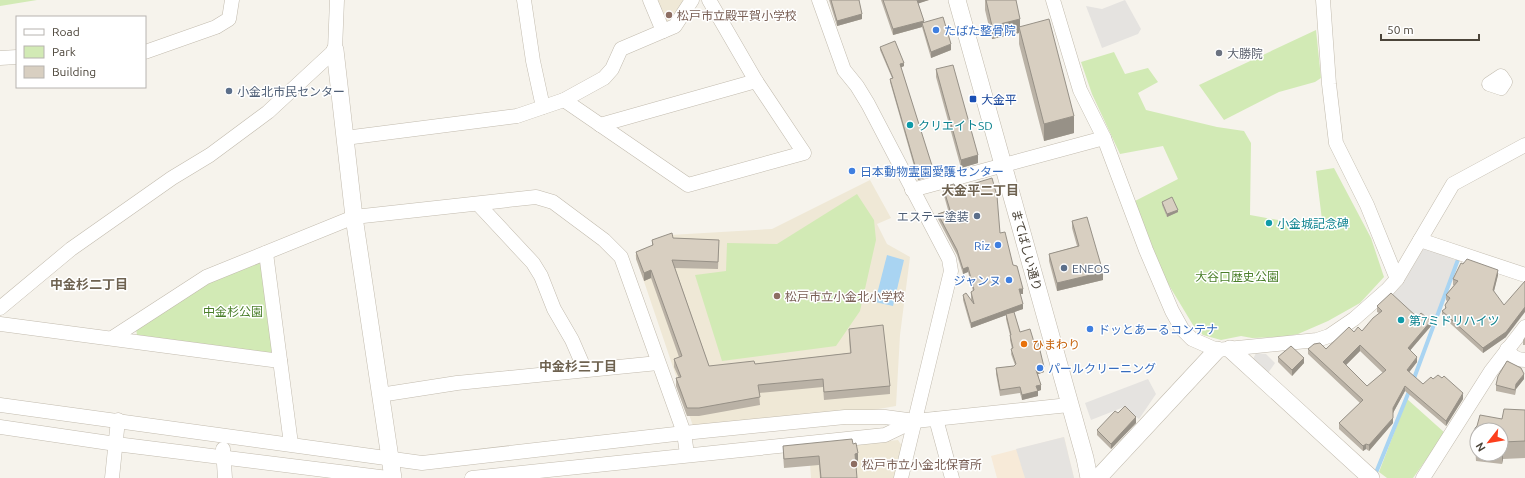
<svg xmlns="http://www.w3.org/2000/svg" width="1525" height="478" viewBox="0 0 1525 478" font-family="Ubuntu,'Noto Sans JP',sans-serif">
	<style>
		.commercial { fill: #f7ead8 }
		.education { fill: #efe8d6 }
		.green { fill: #d2eab5 }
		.parking { fill: #e5e3e0 }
		.water { fill: #a9d4f2 }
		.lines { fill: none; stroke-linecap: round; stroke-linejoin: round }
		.stream { stroke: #a9d4f2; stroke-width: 4 }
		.minor-casing { stroke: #c2bbae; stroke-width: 15 }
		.tertiary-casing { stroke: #c2bbae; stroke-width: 18 }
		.minor { stroke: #fff; stroke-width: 14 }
		.tertiary { stroke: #fff; stroke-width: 17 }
		.wall { fill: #bab2a6; fill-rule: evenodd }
		.shaded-wall { fill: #979187 }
		.building { fill: #d8cfc1; stroke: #979187; fill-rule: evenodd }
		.education-dot { fill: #8d6e63; stroke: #fff; stroke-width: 1.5 }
		.shop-dot { fill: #3f7fe0; stroke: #fff; stroke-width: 1.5 }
		.worship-dot { fill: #6b7280; stroke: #fff; stroke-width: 1.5 }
		.service-dot { fill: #5c6f8a; stroke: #fff; stroke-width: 1.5 }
		.transit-dot { fill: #1a4fb4; stroke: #fff; stroke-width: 1.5 }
		.culture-dot { fill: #0f9aa8; stroke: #fff; stroke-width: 1.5 }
		.food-dot { fill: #e8710a; stroke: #fff; stroke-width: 1.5 }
		.labels { text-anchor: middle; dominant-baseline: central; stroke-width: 3; stroke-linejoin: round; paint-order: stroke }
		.education-label { font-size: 12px; fill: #785e54; stroke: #fff; text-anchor: start }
		.shop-label { font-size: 12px; fill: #366cbe; stroke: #fff; text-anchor: start }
		.worship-label { font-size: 12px; fill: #5b616d; stroke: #fff; text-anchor: start }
		.service-label { font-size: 12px; fill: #4e5e75; stroke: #fff; text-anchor: start }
		.transit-label { font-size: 12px; fill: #164399; stroke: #fff; text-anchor: start }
		.culture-label { font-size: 12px; fill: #0d838f; stroke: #fff; text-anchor: start }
		.street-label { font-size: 12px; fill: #4b4439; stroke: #fff }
		.park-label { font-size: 12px; fill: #4a7f2a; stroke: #fff }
		.food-label { font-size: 12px; fill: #c56008; stroke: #fff; text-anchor: start }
		.neighbourhood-label { font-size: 13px; font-weight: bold; fill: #6e6250; stroke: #fff }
	</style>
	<rect width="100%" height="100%" fill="#f6f3ec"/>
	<polygon class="commercial" points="1064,437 1074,478 997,478 991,456"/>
	<g class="education">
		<polygon points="654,0 687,0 674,23 666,25"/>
		<polygon points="870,180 891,218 877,224 887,244 910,257 900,335 896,406 861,412 693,426 635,255 670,235 772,229"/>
		<polygon points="898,440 902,446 895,478 811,478 809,449"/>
	</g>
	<g class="green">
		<polygon points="0,0 37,0 0,6"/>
		<polygon points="1316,30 1321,78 1315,82 1279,92 1224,120 1199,85"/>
		<polygon points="1114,52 1125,74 1148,68 1158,82 1138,93 1146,110 1217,127 1244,131 1251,143 1250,215 1323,228 1316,171 1334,168 1371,238 1384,277 1360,303 1328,321 1298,334 1283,337 1252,338 1241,336 1221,340 1203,335 1193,325 1167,282 1157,259 1135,201 1178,179 1163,146 1120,154 1092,94 1081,62"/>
		<polygon points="857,194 874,220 876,240 860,311 836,346 722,361 695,275 726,271 727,243 777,244"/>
		<polygon points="257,261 263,266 273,353 137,335 136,329 206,284"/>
		<polygon points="1407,399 1445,433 1413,478 1387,478 1379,472"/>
	</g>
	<g class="parking">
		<polygon points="1125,0 1141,29 1138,34 1102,48 1086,6 1102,9"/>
		<polygon points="1424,248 1458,261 1432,324 1421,315 1417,320 1392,296 1403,283"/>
		<polygon points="1256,353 1266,354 1275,363 1268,373 1253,359"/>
		<polygon points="1148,379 1156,394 1139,419 1124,407 1091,420 1085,403"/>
		<polygon points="1064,437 1074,478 1025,478 1016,449"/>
	</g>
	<polygon class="water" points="887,255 904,260 893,306 875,302"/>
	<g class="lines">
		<g class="stream">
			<polyline points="1413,381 1459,257"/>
			<polyline points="1375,475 1410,389"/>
		</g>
		<g class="minor-casing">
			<g id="minor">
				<polyline points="524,0 533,61 543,107"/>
				<polyline points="650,0 663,31"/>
				<polyline points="819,0 844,70 857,86 868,104 949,259 951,271 901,478"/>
				<polyline points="1053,0 1080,90 1104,138 1146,250 1172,311 1182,329 1192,339 1217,350 1317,340 1329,336 1354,319 1388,289 1397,279 1453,184 1525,145"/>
				<polyline points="1323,0 1329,84 1336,143 1367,205 1397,279"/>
				<polyline points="145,52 216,27 229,19 232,0"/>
				<polyline points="0,58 17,57"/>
				<polygon points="1501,76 1505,82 1501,88 1489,84"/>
				<polyline points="564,100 688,185 804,153 756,81 709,0"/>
				<polyline points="600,125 756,81"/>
				<polyline points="345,138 517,116 564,100 604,78 612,69 621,49 675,26 692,0"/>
				<polyline points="912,190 1104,138"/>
				<polyline points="478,204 533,263 541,276 554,309 572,340 585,370"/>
				<polyline points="1420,240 1525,275"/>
				<polyline points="266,253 291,444"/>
				<polyline points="0,308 71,249 172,178 210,155 268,112 335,50 337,0"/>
				<polyline points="0,324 280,361"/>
				<polyline points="112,338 206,277 354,217 536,197 553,202 604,240 621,257 684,433 687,454"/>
				<path d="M1507,349C1512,356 1516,360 1525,360"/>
				<polyline points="380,395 457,383 658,363"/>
				<polyline points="0,405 422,463 684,433 845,417 885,417 915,421 1069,405"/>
				<polyline points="936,419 952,478"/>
				<polyline points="0,427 116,444 388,478"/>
				<polyline points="223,449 225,478"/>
				<polyline points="112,478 118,420"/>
				<polyline points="472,478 885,435 914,421"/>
				<polyline points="1423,478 1491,371 1525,327"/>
			</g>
		</g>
		<g class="tertiary-casing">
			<g id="tertiary">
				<polyline points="957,0 1085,458 1089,478"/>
				<polyline points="335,50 354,217 393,478"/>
				<polyline points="1230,349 1371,478"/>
				<polyline points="1098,478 1217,350"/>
			</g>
		</g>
		<use href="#minor" class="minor"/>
		<use href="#tertiary" class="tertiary"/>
	</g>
	<g class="wall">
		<polygon points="829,0 859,0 862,19 837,26"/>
		<polygon points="881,0 929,0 918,3 924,22 951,50 931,58 922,27 893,35"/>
		<polygon points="985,0 1016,0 1020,26 1074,133 1044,141 1019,44 1019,33 992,39 985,10"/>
		<polygon points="880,47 904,66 901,67 934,175 918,180 890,82 890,79 892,78 880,50"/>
		<polygon points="936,69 978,163 961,168 936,77"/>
		<polygon points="943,187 956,189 1000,233 1013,265 1023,294 1020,294 1023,309 1014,312 1020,332 1034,342 1044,372 1038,374 1041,390 1038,391 1038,396 1022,400 1020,393 1000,396 996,374 996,368 1014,366 1015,365 1011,354 1012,349 1010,340 1010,335 1006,319 1006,315 971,328 963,300 963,295 971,300 971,292 973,291 968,272 963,274 957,255 938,219 938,214 948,210 943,192"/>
		<polygon points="1162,202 1178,212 1167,217 1162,205"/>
		<polygon points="1072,221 1103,280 1057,291 1049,261 1049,254 1077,246 1072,228"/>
		<polygon points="673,238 719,240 718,269 675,268 709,366 755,364 850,353 849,336 849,329 890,386 890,394 824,400 823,387 759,393 760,405 699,416 687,416 676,386 676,378 679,378 674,367 674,359 679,357 651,278 644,281 636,259 636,252 652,246 652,240"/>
		<polygon points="1463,264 1498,275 1494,291 1506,337 1483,353 1442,316 1442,311 1445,309 1445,305 1447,301 1446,300 1446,295 1454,285 1453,285 1453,279"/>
		<path d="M1377,306L1417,317L1431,326L1410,350L1417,362L1409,372L1423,384L1433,379L1463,399L1446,426L1405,391L1393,413V423L1369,451L1366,449L1363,451L1339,429V423L1360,403L1308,354V349H1326L1354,332L1362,331L1379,313L1377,312ZM1360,351L1383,373L1367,386L1346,365Z"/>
		<polygon points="1525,337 1525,345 1523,345 1523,340"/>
		<polygon points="1278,357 1304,363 1292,376 1278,362"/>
		<polygon points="1524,379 1516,389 1515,395 1496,391 1496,385"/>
		<path d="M1525,410V458L1503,459L1502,464L1476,461L1475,445V428L1502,419ZM1477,430H1501V454H1477Z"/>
		<polygon points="1118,413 1136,423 1111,449 1097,435 1097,430"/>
		<polygon points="853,444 858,462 820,478 819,465 784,468 783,454 783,446"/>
	</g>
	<g class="shaded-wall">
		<polygon points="917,0 929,0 917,4"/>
		<polygon points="862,14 862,19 837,26 837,21"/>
		<polygon points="1020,19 1020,32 1019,27 1019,33 992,39 992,26"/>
		<polygon points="924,21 924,26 922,23 922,27 893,35 893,29"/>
		<polygon points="951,44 951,50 931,58 931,52"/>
		<polygon points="904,63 904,66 900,68 900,64"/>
		<polygon points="1074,116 1074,133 1044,141 1044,124"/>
		<polygon points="978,155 978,163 961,168 961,160"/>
		<polygon points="934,172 934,175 918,180 918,176"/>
		<polygon points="1178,210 1178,212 1167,217 1167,214"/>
		<polygon points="968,267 968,272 963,274 963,269"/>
		<polygon points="651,270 651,278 644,281 644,273"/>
		<polygon points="1498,270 1498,275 1493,295 1493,290"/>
		<polygon points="1103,272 1103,280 1057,291 1057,283"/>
		<rect x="1019" y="289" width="4" height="5"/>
		<polygon points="1023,304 1023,309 971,328 971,323"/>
		<polygon points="1525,307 1525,312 1506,337 1483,353 1483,348"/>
		<polygon points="1431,321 1431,326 1408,353 1408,348"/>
		<polygon points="1360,345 1360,351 1343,368 1343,362"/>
		<polygon points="1417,357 1417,362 1407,375 1407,370"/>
		<polygon points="1304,358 1304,363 1292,376 1292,370"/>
		<polygon points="1044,367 1044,372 1036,375 1036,370"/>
		<polygon points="1524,374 1524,379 1516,389 1515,395 1516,384"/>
		<polygon points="1041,385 1041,390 1038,391 1038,396 1022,400 1022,395 1036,386"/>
		<polygon points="1405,386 1405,391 1393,413 1393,408"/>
		<polygon points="1463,393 1463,399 1446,426 1446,421"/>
		<polygon points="1136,417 1136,423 1111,449 1111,444"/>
		<polygon points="1393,418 1393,423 1369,451 1369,445"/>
		<polygon points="1503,442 1503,459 1502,464 1502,447"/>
		<polygon points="1366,444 1366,449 1363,451 1363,446"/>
		<polygon points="858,453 858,462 855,463 855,454"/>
	</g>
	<g class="building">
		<polygon points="831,0 859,0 862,14 837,21"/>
		<polygon points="883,0 917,0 924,21 893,29"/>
		<polygon points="986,0 1016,0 1020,19 992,26"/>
		<polygon points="943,17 951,44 931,52 922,23"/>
		<polygon points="1049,19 1074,116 1044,124 1019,27"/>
		<polygon points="895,41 904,63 900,64 934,172 918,176 890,79 893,78 880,47"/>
		<polygon points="953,65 978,155 961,160 936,69"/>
		<polygon points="992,178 997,196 1000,233 1005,232 1013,265 1017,266 1023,289 1019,289 1023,304 971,323 963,295 966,293 974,304 971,292 974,290 968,267 963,269 957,250 938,214 950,210 943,187 954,184 956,189"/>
		<polygon points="1172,197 1178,210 1167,214 1162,202"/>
		<polygon points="1087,217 1103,272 1057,283 1049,254 1079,246 1072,221"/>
		<polygon points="672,233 673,238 719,240 718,262 672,260 709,366 754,361 755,364 851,353 849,329 883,325 890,386 824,392 823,379 758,385 760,397 699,408 687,408 676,378 681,377 674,359 682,356 651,270 644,273 636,252 653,245 652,240"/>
		<polygon points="1467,259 1498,270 1493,290 1504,305 1525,281 1525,307 1506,332 1483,348 1442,311 1446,308 1445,305 1450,298 1446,295 1458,281 1453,279 1461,263 1463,264"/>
		<path d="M1391,293L1417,317L1421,313L1431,321L1408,348L1417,357L1407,370L1423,384L1431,377L1433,379L1438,375L1442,378L1444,376L1463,393L1446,421L1405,386L1393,408V418L1369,445L1366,444L1363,446L1339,423L1363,400L1308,349L1314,344L1320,343L1326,349L1349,327L1354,332L1358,327L1362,331L1373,318L1382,311L1377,306ZM1360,345L1386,370L1367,386L1343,362Z"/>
		<polygon points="1014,312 1020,332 1030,329 1034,342 1038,342 1044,367 1036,370 1041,385 1036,386 1038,391 1022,395 1020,387 1000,390 996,368 1014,366 1016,364 1011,349 1013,348 1010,335 1011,335 1006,314"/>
		<polygon points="1291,346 1304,358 1292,370 1278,357"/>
		<polygon points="1507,361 1521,368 1524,374 1516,384 1515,390 1496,385 1498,376"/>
		<polygon points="1125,406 1136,417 1111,444 1097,430 1115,411 1118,413"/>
		<polygon points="1504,409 1525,410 1525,441 1503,442 1502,447 1501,447 1501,430 1477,430 1477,444 1476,444 1475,428 1477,426 1480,415 1502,419"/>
		<polygon points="852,439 853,444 856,443 858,453 855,454 857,478 820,478 821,478 819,456 784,459 783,446"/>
	</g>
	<g class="education-dot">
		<circle cx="669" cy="15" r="4"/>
		<circle cx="777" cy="296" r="4"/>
		<circle cx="854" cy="464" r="4"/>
	</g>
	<g class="shop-dot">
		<circle cx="936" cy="30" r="4"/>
		<circle cx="852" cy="171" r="4"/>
		<circle cx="998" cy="245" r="4"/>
		<circle cx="1009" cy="280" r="4"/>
		<circle cx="1090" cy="329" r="4"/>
		<circle cx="1040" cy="368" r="4"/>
	</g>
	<circle class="worship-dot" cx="1219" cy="53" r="4"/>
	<g class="service-dot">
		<circle cx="229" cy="91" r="4"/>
		<circle cx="977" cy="216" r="4"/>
		<circle cx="1064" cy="268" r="4"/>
	</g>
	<rect class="transit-dot" x="969" y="95" width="8" height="8" rx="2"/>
	<g class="culture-dot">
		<circle cx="910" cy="125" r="4"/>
		<circle cx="1269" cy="223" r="4"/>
		<circle cx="1401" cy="320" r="4"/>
	</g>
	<circle class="food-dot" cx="1024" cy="344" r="4"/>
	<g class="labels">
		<g class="education-label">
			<text x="677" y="15">松戸市立殿平賀小学校</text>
			<text x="785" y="296">松戸市立小金北小学校</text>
			<text x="862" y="464">松戸市立小金北保育所</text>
		</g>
		<g class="shop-label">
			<text x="944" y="30">たばた整骨院</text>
			<text x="860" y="171">日本動物霊園愛護センター</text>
			<text x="990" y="245" text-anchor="end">Riz</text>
			<text x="1001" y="280" text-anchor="end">ジャンヌ</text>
			<text x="1098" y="329">ドッとあーるコンテナ</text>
			<text x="1048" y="368">パールクリーニング</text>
		</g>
		<g class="worship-label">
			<text x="1227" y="53">大勝院</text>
		</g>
		<g class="service-label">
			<text x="237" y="91">小金北市民センター</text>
			<text x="969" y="216" text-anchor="end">エステー塗装</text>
			<text x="1072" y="268">ENEOS</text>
		</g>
		<g class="transit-label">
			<text x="981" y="99">大金平</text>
		</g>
		<g class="culture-label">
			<text x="918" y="125">クリエイトSD</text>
			<text x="1277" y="223">小金城記念碑</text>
			<text x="1409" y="320">第7ミドリハイツ</text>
		</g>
		<g class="street-label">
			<text transform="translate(1027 250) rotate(75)">まてばしい通り</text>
		</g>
		<g class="park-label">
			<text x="1237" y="276">大谷口歴史公園</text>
			<text x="233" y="311">中金杉公園</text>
		</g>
		<g class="food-label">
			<text x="1032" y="344">ひまわり</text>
		</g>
		<g class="neighbourhood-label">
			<text x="980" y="190">大金平二丁目</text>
			<text x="89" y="284">中金杉二丁目</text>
			<text x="578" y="366">中金杉三丁目</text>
		</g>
	</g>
	<rect x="16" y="16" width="130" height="72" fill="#ffffff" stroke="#b7b4b0"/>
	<rect x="24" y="29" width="20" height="6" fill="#ffffff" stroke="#b7b4b0"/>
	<text x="52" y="36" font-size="12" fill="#4b4439">Road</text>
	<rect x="24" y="46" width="20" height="12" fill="#d2eab5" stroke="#b7b4b0"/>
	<text x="52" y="56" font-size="12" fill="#4b4439">Park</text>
	<rect x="24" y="66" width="20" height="12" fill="#d8cfc1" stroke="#b7b4b0"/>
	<text x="52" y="76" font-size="12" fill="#4b4439">Building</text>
	<g transform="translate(1489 442) rotate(239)"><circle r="19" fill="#ffffff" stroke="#b7b4b0"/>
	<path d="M0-3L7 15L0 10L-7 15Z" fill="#fc3f1d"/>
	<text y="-6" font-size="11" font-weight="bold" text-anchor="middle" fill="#4b4439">N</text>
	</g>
	<path d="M1381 34v6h98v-6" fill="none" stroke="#4b4439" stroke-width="2"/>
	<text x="1387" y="34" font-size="12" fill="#4b4439" stroke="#ffffff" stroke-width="3" paint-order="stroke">50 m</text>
</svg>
